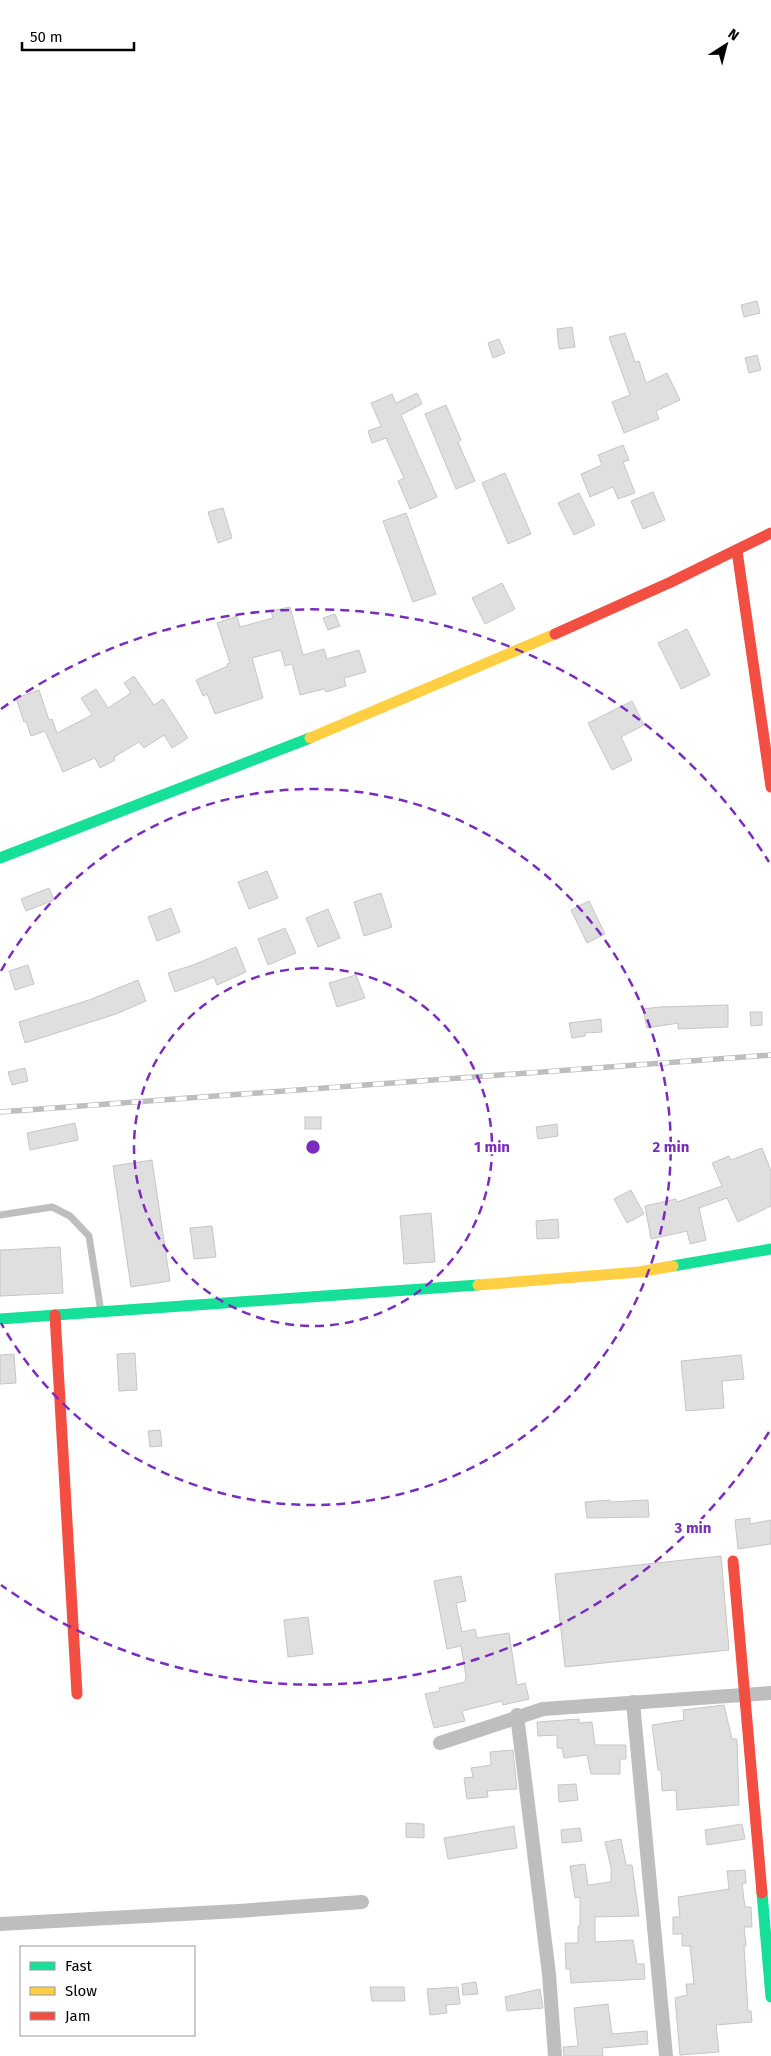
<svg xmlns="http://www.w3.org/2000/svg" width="771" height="2056" viewBox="0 0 771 2056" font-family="'Fira Sans',sans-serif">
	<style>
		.building { fill: #dfdfdf; stroke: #c6c6c6 }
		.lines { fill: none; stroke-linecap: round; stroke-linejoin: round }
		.lane { stroke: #bebebe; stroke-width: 7 }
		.street { stroke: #bebebe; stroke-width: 14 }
		.fast { stroke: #16e098; stroke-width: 11 }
		.slow { stroke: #ffcf43; stroke-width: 11 }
		.jam { stroke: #f24e42; stroke-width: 11 }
		.rail-casing { stroke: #bebebe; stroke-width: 5.5 }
		.rail { stroke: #fff; stroke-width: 4; stroke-dasharray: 11; stroke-linecap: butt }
		.ring { fill: none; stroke: #7b2cbf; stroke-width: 2.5; stroke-dasharray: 9 6 }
		.centre { fill: #7b2cbf; stroke: #fff; stroke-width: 2.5 }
		.ring-label { font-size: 15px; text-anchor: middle; font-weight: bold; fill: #7b2cbf; stroke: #fff; stroke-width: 4.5; stroke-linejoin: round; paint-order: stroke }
	</style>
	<rect width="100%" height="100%" fill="#fff"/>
	<g class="building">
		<polygon points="757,301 760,313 744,317 741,305"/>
		<polygon points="572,327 575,347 559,349 557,329"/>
		<polygon points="625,333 635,362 639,361 646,383 667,373 680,400 656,411 659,419 624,433 612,402 630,395 609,337"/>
		<polygon points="499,339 505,353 493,358 488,343"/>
		<polygon points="757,355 761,370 749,373 745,358"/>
		<polygon points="417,393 422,404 401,415 437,497 410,509 398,481 404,478 386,438 372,443 368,431 381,426 371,403 392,394 396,403"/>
		<polygon points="446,405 461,440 458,442 475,481 456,489 425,414"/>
		<polygon points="623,445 629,460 623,462 635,493 618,499 613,487 590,497 581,474 602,465 598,455"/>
		<polygon points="505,473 531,534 508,544 482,483"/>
		<polygon points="653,492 665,520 643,529 631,501"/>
		<polygon points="579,493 595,525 574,535 558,503"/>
		<polygon points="223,508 232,538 218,543 208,512"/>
		<polygon points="406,513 436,594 413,602 383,521"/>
		<polygon points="502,583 515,609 485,624 472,598"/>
		<polygon points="290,607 303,655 324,649 327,659 359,650 366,672 344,678 346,686 326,692 324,689 300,695 292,664 285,666 281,650 252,658 263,698 215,714 207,694 203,696 196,680 228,666 227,664 230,663 217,623 237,616 240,627 273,618 271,611"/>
		<polygon points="335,614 340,626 328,630 323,618"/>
		<polygon points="687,629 710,675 681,689 658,643"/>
		<polygon points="134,676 154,705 163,699 188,738 172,748 164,735 144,748 139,742 114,757 115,760 100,768 95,758 63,772 45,731 31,736 26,721 24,722 16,698 39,690 49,720 52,719 57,733 92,715 81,698 96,689 108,708 131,693 124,683"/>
		<polygon points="632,701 644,725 621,737 632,760 612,770 588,723"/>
		<polygon points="267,871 278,898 249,909 238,882"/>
		<polygon points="49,888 54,900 26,911 21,899"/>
		<polygon points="381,893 392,927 364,936 354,902"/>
		<polygon points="589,901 605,934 587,943 571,910"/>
		<polygon points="171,908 180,932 157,941 148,917"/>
		<polygon points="328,909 340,938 318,947 306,918"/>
		<polygon points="285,928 296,953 268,965 258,939"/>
		<polygon points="236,947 246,972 217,985 214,977 175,992 168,973 193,965"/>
		<polygon points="28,965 34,984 15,990 9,971"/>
		<polygon points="356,975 365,998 337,1007 329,983"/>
		<polygon points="138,980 146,1001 116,1014 25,1043 19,1022 89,1000"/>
		<polygon points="728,1005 728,1027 678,1029 678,1023 647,1028 643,1009 660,1007"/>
		<polygon points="750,1012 762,1012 762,1025 751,1026"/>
		<polygon points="601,1019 602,1032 585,1033 585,1036 572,1038 569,1023"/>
		<polygon points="25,1068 28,1081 12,1085 8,1072"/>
		<rect x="305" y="1117" width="16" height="12"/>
		<polygon points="75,1123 78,1140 30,1150 27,1133"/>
		<polygon points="557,1124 558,1136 538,1139 536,1127"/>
		<polygon points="762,1148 771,1171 771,1206 738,1222 727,1198 699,1208 706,1240 690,1244 687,1231 651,1239 645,1206 676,1199 677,1202 722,1186 712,1163 729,1156 731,1160"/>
		<polygon points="152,1160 170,1281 131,1287 113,1166"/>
		<polygon points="631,1190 644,1214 627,1223 614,1199"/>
		<polygon points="431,1213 435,1262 404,1264 400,1216"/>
		<polygon points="558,1219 559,1238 537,1239 536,1221"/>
		<polygon points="212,1226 216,1257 194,1259 190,1228"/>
		<polygon points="60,1247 63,1293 0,1296 0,1250"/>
		<polygon points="135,1353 137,1390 119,1391 117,1354"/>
		<polygon points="14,1354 16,1383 0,1384 0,1355"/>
		<polygon points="741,1355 744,1379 722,1381 724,1408 686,1411 681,1361"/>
		<polygon points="160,1430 162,1446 150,1447 148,1431"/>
		<polygon points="610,1500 610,1502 648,1500 649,1517 587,1518 585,1502"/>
		<polygon points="750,1518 750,1524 771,1520 771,1544 738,1549 735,1520"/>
		<polygon points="721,1556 729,1650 565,1667 555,1574"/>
		<polygon points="461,1576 466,1601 456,1603 462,1632 475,1629 477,1638 509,1633 517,1685 525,1683 529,1699 503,1705 502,1701 462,1711 465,1721 434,1728 425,1694 440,1691 439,1688 465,1682 466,1676 461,1646 447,1649 434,1581"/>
		<polygon points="308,1617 313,1654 288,1657 284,1620"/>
		<polygon points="724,1705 732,1739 737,1739 739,1805 677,1810 676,1790 662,1791 661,1770 658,1770 652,1725 684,1720 683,1710"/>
		<polygon points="579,1719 579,1723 592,1722 595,1745 626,1745 626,1759 620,1759 620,1774 591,1774 587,1755 564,1758 562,1748 557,1748 557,1735 538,1736 537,1722"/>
		<polygon points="513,1750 517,1789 487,1791 488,1797 467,1799 464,1778 473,1777 471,1768 491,1765 490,1752"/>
		<polygon points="576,1784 578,1800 559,1802 558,1785"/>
		<polygon points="406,1823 424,1824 424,1838 406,1837"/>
		<polygon points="742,1824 745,1839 707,1845 705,1830"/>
		<polygon points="514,1826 517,1848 448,1859 444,1838"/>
		<polygon points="580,1828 582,1841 562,1843 561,1830"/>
		<polygon points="621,1839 626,1865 632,1865 639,1916 595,1917 595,1942 633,1940 637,1964 644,1964 645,1979 571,1983 570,1969 566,1969 565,1943 578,1943 578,1926 580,1926 580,1897 575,1898 570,1866 585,1864 588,1885 611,1882 611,1867 605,1842"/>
		<polygon points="745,1870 746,1883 742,1884 745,1907 751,1907 752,1927 744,1927 746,1946 744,1946 748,2011 751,2011 752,2022 716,2025 719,2052 680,2055 675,1998 687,1995 686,1984 694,1984 690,1946 682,1946 682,1934 673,1934 673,1917 680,1917 678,1897 729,1889 727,1871"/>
		<polygon points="476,1982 478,1994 463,1995 462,1984"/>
		<polygon points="370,1987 404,1987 405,2001 372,2001"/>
		<polygon points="458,1987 460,2004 446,2005 447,2013 430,2015 427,1989"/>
		<polygon points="540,1989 543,2008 507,2011 505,1997"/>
		<polygon points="608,2004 612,2034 647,2031 648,2044 602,2048 603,2056 564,2056 563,2047 578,2046 574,2008"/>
	</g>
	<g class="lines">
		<polyline class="lane" points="0,1215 52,1207 70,1216 89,1236 101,1312"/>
		<g class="street">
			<polyline points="633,1702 666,2056"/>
			<polyline points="517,1715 549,1974 555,2056"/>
			<polyline points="440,1743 543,1709 771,1693"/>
			<polyline points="0,1924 238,1911 362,1902"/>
		</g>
		<g class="fast">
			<polyline points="0,858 310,738"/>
			<polyline points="673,1266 771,1249"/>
			<polyline points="0,1319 478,1285"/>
			<polyline points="762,1893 771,1997"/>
		</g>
		<g class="slow">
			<polyline points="310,738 555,634"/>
			<polyline points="478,1285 639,1272 673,1266"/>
		</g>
		<g class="jam">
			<polyline points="737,551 771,787"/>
			<polyline points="555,634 671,582 771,533"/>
			<polyline points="55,1315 77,1694"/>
			<polyline points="733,1561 762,1893"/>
		</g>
		<g class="rail-casing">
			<polyline id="rail" points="0,1112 771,1055"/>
		</g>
		<use href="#rail" class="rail"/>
	</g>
	<g class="ring">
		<circle cx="313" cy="1147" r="179"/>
		<path d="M1 971A358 358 0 1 1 1 1323"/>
		<path d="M769 1432A538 538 0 0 1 1 1585M1 709A538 538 0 0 1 769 862"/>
	</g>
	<circle cx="313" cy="1147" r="8" class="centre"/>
	<g class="ring-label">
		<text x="492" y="1152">1 min</text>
		<text x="671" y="1152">2 min</text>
		<text x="693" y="1533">3 min</text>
	</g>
	<rect x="20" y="1946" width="175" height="90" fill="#ffffff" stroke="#999999"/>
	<rect x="30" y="1962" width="25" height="8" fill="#16e098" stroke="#999999"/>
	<text x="65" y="1971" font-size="15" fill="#000000">Fast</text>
	<rect x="30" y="1987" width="25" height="8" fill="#ffcf43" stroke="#999999"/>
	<text x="65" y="1996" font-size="15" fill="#000000">Slow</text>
	<rect x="30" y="2012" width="25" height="8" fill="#f24e42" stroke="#999999"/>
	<text x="65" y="2021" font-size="15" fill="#000000">Jam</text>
	<g transform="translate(726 45) rotate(36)" stroke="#ffffff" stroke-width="4" paint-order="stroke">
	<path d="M0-4L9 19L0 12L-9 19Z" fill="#000000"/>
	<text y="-8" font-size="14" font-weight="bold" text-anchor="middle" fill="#000000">N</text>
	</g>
	<path d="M22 42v8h112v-8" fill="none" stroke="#000000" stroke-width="2.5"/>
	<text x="30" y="42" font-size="15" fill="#000000" stroke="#ffffff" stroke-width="4" paint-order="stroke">50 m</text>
</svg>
